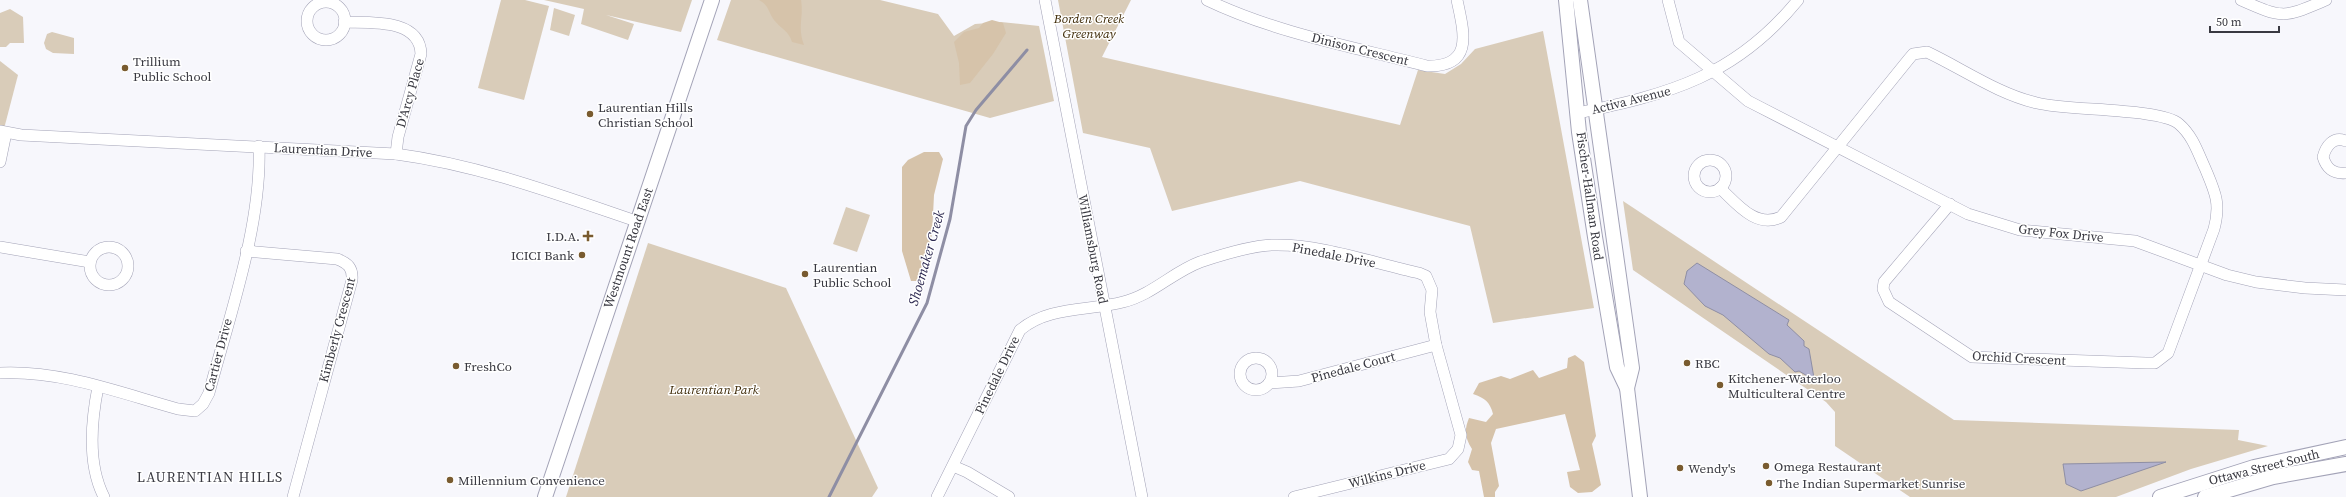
<svg xmlns="http://www.w3.org/2000/svg" width="2346" height="497" viewBox="0 0 2346 497" font-family="'Source Serif 4',serif">
	<style>
		.green { fill: #d9ccb9 }
		.forest { fill: #d6c3aa }
		.water { fill: #b2b2ce; stroke: #8e8ea4 }
		.lines { fill: none; stroke-linecap: round; stroke-linejoin: round }
		.stream { stroke: #8e8ea4; stroke-width: 3 }
		.minor-casing { stroke: #a3a3b7; stroke-width: 12 }
		.major-casing { stroke: #a3a3b7; stroke-width: 16 }
		.minor { stroke: #fff; stroke-width: 11 }
		.major { stroke: #fff; stroke-width: 14 }
		.poi-dot { fill: #795b2f; stroke: #fff; stroke-width: 1.5 }
		.labels { text-anchor: middle; dominant-baseline: central; stroke-width: 3; stroke-linejoin: round; paint-order: stroke }
		.park-label { font-size: 13px; font-style: italic; fill: #3e2a07; stroke: #fff }
		.street-label { font-size: 13px; fill: #393941; stroke: #fff }
		.poi-label { font-size: 13px; fill: #393941; stroke: #fff; text-anchor: start }
		.water-label { font-size: 14px; font-style: italic; fill: #2c2850; stroke: #fff }
		.neighbourhood-label { font-size: 14px; letter-spacing: 1px; fill: #393941; stroke: #fff }
	</style>
	<rect width="100%" height="100%" fill="#f7f7fc"/>
	<g class="green">
		<polygon points="501,0 525,0 549,6 524,100 478,88"/>
		<polygon points="544,0 692,0 681,32 606,15 634,24 628,40 581,24 584,9"/>
		<polygon points="731,0 880,0 938,14 954,36 975,24 1001,22 1039,26 1054,101 990,118 717,40"/>
		<polygon points="1058,0 1131,0 1102,57 1400,125 1418,70 1445,74 1461,64 1475,49 1543,31 1594,308 1493,323 1470,226 1300,181 1172,211 1150,148 1083,133"/>
		<polygon points="554,8 575,15 569,36 550,30"/>
		<polygon points="10,9 23,17 24,43 10,43 6,47 0,47 0,13"/>
		<polygon points="52,32 74,38 74,54 53,53 46,49 44,43 47,34"/>
		<polygon points="0,61 18,75 5,125 0,133"/>
		<polygon points="1623,201 1954,420 2239,430 2238,440 2268,446 2191,469 2116,497 1910,497 1835,446 1835,412 1826,402 1633,270"/>
		<polygon points="846,207 870,215 857,252 833,244"/>
		<polygon points="648,243 786,288 878,488 872,497 566,497"/>
	</g>
	<g class="forest">
		<path d="M759,0H801C804,18 797,26 804,45L792,42C789,31 781,29 774,20C768,12 769,5 759,0Z"/>
		<polygon points="992,20 1003,23 1006,33 993,54 970,83 960,85 959,63 954,42 964,32 979,28 983,23"/>
		<polygon points="924,152 939,152 943,159 934,195 932,235 917,281 911,281 902,251 902,167 908,160"/>
		<path d="M1575,355L1584,362L1596,436L1592,444L1601,485L1592,492L1578,493L1570,487L1567,472L1580,470L1565,414L1496,429L1491,443L1499,486L1495,492V497H1484L1479,471L1472,470L1468,462L1472,449C1465,438 1464,430 1469,418L1486,422L1493,414C1490,402 1485,398 1473,394L1479,383L1501,376L1510,379L1533,370L1539,378L1567,368L1568,358Z"/>
	</g>
	<g class="water">
		<polygon points="1697,263 1789,320 1787,325 1804,341 1804,346 1809,349 1814,378 1809,377 1799,371 1795,372 1780,358 1769,354 1723,315 1705,306 1684,284 1687,271"/>
		<polygon points="2166,462 2081,491 2066,484 2063,464"/>
	</g>
	<g class="lines">
		<polyline class="stream" points="829,497 927,303 950,219 966,126 976,110 1027,50"/>
		<g class="minor-casing">
			<g id="minor">
				<polyline points="1045,0 1142,497"/>
				<path d="M1207,0C1276,33 1353,47 1427,66C1474,67 1464,33 1457,0"/>
				<polyline points="1668,0 1679,42 1748,101 1968,214 2020,230 2135,241 2227,275 2256,282 2305,288 2346,290"/>
				<path d="M2241,0C2284,19 2283,18 2326,0"/>
				<circle cx="326" cy="21" r="19"/>
				<path d="M344,22C370,23 420,18 421,54L398,137L396,154"/>
				<path d="M1578,113C1670,94 1736,76 1798,0"/>
				<path d="M0,131L21,135L396,154C479,165 557,194 636,221"/>
				<path d="M2346,141C2333,136 2326,146 2323,157C2327,170 2334,174 2346,173"/>
				<circle cx="1710" cy="176" r="16"/>
				<polyline points="0,162 6,133"/>
				<path d="M1720,188C1737,204 1756,229 1781,217L1908,60L1913,54L1927,52C1963,69 1998,94 2037,103C2067,111 2161,108 2179,124C2193,136 2198,153 2205,168C2215,192 2221,203 2214,229L2168,353L2155,363H2146L1972,357L1889,302L1883,289L1884,282L1950,204"/>
				<circle cx="109" cy="266" r="19"/>
				<polyline points="0,247 90,262"/>
				<path d="M246,251L337,259C348,263 353,268 352,280L293,497"/>
				<circle cx="1256" cy="374" r="16"/>
				<path d="M0,373C61,370 120,393 178,409L195,411L203,404L209,393C229,317 262,225 259,146"/>
				<polyline points="1269,383 1299,381 1436,345"/>
				<path d="M98,387C91,422 87,464 104,497"/>
				<polyline points="953,466 967,472 1009,497"/>
				<path d="M937,497L1020,330C1048,306 1089,311 1123,302C1152,295 1173,272 1200,262C1221,255 1253,245 1274,245C1321,244 1373,263 1419,273L1426,276L1432,290L1430,312L1436,345L1461,435L1458,449L1449,459L1294,497"/>
			</g>
		</g>
		<g class="major-casing">
			<g id="major">
				<polyline points="1566,0 1579,132 1595,237 1617,367 1627,388 1640,497"/>
				<polyline points="1580,0 1632,368 1627,388"/>
				<polyline points="545,497 712,0"/>
				<polyline points="2160,497 2254,467 2346,447"/>
				<polyline points="2205,497 2273,477 2346,464"/>
			</g>
		</g>
		<use href="#minor" class="minor"/>
		<use href="#major" class="major"/>
	</g>
	<g class="poi-dot">
		<circle cx="125" cy="68" r="4"/>
		<circle cx="590" cy="114" r="4"/>
		<path d="M586 230h4v4h4v4h-4v4h-4v-4h-4v-4h4z"/>
		<circle cx="582" cy="255" r="4"/>
		<circle cx="805" cy="274" r="4"/>
		<circle cx="1687" cy="363" r="4"/>
		<circle cx="456" cy="366" r="4"/>
		<circle cx="1720" cy="385" r="4"/>
		<circle cx="1766" cy="466" r="4"/>
		<circle cx="1680" cy="468" r="4"/>
		<circle cx="450" cy="480" r="4"/>
		<circle cx="1769" cy="483" r="4"/>
	</g>
	<g class="labels">
		<g class="park-label">
			<text x="1089" y="18">Borden Creek<tspan x="1089" dy="15">Greenway</tspan></text>
			<text x="714" y="389">Laurentian Park</text>
		</g>
		<g class="street-label">
			<text transform="translate(1360 49) rotate(14)">Dinison Crescent</text>
			<text transform="translate(410 93) rotate(-74)">D'Arcy Place</text>
			<text transform="translate(1631 100) rotate(-14)">Activa Avenue</text>
			<text transform="translate(323 150) rotate(3)">Laurentian Drive</text>
			<text transform="translate(1590 196) rotate(82)">Fischer-Hallman Road</text>
			<text transform="translate(2061 233) rotate(6)">Grey Fox Drive</text>
			<text transform="translate(628 248) rotate(-71)">Westmount Road East</text>
			<text transform="translate(1093 249) rotate(79)">Williamsburg Road</text>
			<text transform="translate(1334 255) rotate(11)">Pinedale Drive</text>
			<text transform="translate(337 330) rotate(-75)">Kimberly Crescent</text>
			<text transform="translate(218 355) rotate(-75)">Cartier Drive</text>
			<text transform="translate(2019 358) rotate(3)">Orchid Crescent</text>
			<text transform="translate(1353 367) rotate(-15)">Pinedale Court</text>
			<text transform="translate(997 375) rotate(-64)">Pinedale Drive</text>
			<text transform="translate(2264 467) rotate(-14)">Ottawa Street South</text>
			<text transform="translate(1387 474) rotate(-14)">Wilkins Drive</text>
		</g>
		<g class="poi-label">
			<text x="133" y="61">Trillium<tspan x="133" dy="15">Public School</tspan></text>
			<text x="598" y="107">Laurentian Hills<tspan x="598" dy="15">Christian School</tspan></text>
			<text x="580" y="236" text-anchor="end">I.D.A.</text>
			<text x="574" y="255" text-anchor="end">ICICI Bank</text>
			<text x="813" y="267">Laurentian<tspan x="813" dy="15">Public School</tspan></text>
			<text x="1695" y="363">RBC</text>
			<text x="464" y="366">FreshCo</text>
			<text x="1728" y="378">Kitchener-Waterloo<tspan x="1728" dy="15">Multiculteral Centre</tspan></text>
			<text x="1774" y="466">Omega Restaurant</text>
			<text x="1688" y="468">Wendy's</text>
			<text x="458" y="480">Millennium Convenience</text>
			<text x="1777" y="483">The Indian Supermarket Sunrise</text>
		</g>
		<g class="water-label">
			<text transform="translate(926 258) rotate(-74)">Shoemaker Creek</text>
		</g>
		<g class="neighbourhood-label">
			<text x="210" y="477">LAURENTIAN HILLS</text>
		</g>
	</g>
	<path d="M2210 26v6h69v-6" fill="none" stroke="#393941" stroke-width="2"/>
	<text x="2216" y="26" font-size="12" fill="#393941" stroke="#ffffff" stroke-width="3" paint-order="stroke">50 m</text>
</svg>
